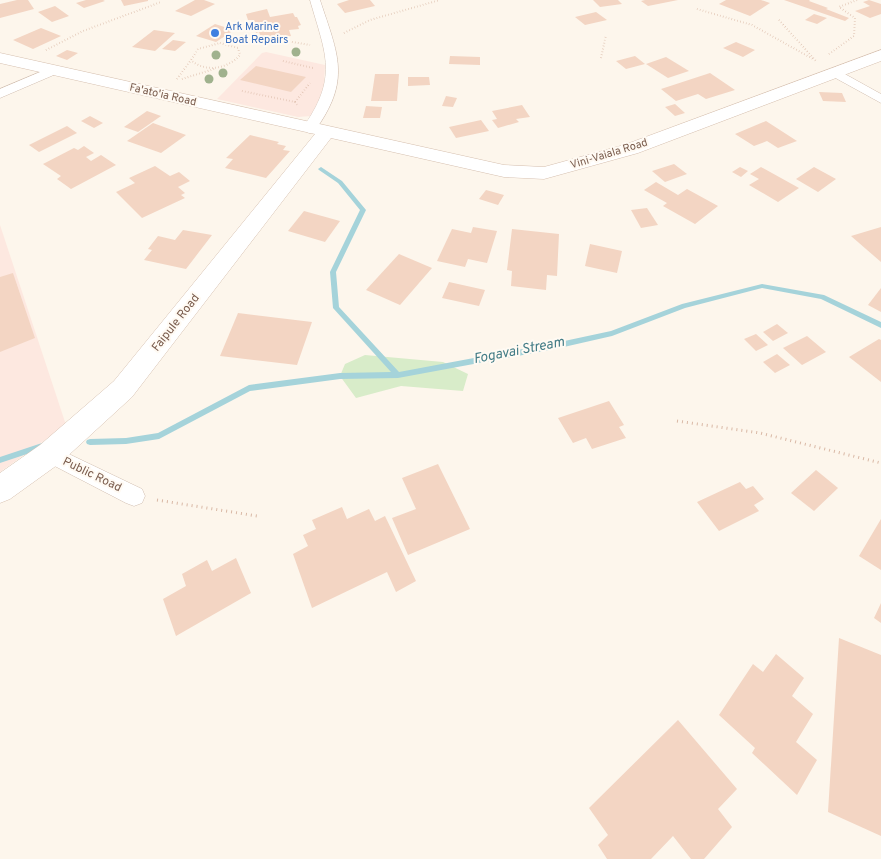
<svg xmlns="http://www.w3.org/2000/svg" width="881" height="859" viewBox="0 0 881 859" font-family="Overpass,sans-serif">
	<style>
		.commercial { fill: #fde8e0 }
		.green { fill: #d8ecc9 }
		.lines { fill: none; stroke-linecap: round; stroke-linejoin: round }
		.stream { fill: #a5d3da; fill-rule: evenodd }
		.building { fill: #f3d5c3 }
		.street-casing { stroke: #d1beb0; stroke-width: 1 }
		.secondary-casing { stroke: #d6c0b0; stroke-width: 1 }
		.path-far1 { stroke: #d9b8a5; stroke-width: 2; stroke-dasharray: 0.5 2.5; stroke-linecap: butt }
		.path { stroke: #d9b8a5; stroke-width: 3; stroke-dasharray: 1 4; stroke-linecap: butt }
		.street { fill: #fff; fill-rule: evenodd }
		.secondary { fill: #fff; fill-rule: evenodd }
		.tree { fill: #a0b28e }
		.shop-dot { fill: #3f7fe0; stroke: #fffaf3; stroke-width: 2 }
		.labels { text-anchor: middle; dominant-baseline: central; stroke-width: 4; stroke-linejoin: round; paint-order: stroke }
		.far-shop-label { font-size: 11px; fill: #366cbe; stroke: #fffaf3; text-anchor: start }
		.far-street-label { font-size: 11px; fill: #7a5c4d; stroke: #fffaf3 }
		.street-label { font-size: 12px; fill: #7a5c4d; stroke: #fffaf3 }
		.water-label { font-size: 14px; font-style: italic; fill: #437c86; stroke: #fffaf3 }
	</style>
	<rect width="100%" height="100%" fill="#fdf6ec"/>
	<g class="commercial">
		<polygon points="266,52 325,65 324,86 318,104 311,116 298,117 217,99 262,53"/>
		<polygon points="0,225 66,425 0,472"/>
	</g>
	<polygon class="green" points="365,355 443,362 468,374 463,391 401,386 356,398 340,376 345,364"/>
	<g class="lines">
		<g class="stream">
			<polygon points="321,167 342,181 366,210 336,272 339,307 399,372 555,343 611,331 682,304 762,284 824,295 881,322 881,328 821,299 762,288 685,308 612,336 555,349 398,378 340,379 250,391 159,439 126,444 90,445 87,444 86,442 87,440 90,439 126,438 158,433 249,385 340,373 391,372 333,308 330,272 360,210 338,183 319,170 318,169"/>
			<polygon points="45,442 48,443 49,445 48,447 0,463 0,457"/>
		</g>
	</g>
	<g class="building">
		<polygon points="17,0 28,0 34,9 0,18 0,4"/>
		<polygon points="86,0 103,0 105,1 84,8 76,3"/>
		<polygon points="121,0 148,0 148,1 124,6"/>
		<polygon points="195,0 204,0 215,4 191,16 175,11"/>
		<polygon points="349,0 370,0 375,6 345,13 337,4"/>
		<polygon points="593,0 618,0 622,4 600,7"/>
		<polygon points="678,0 648,6 641,1 645,0"/>
		<polygon points="726,0 761,0 770,3 750,16 719,4"/>
		<polygon points="784,0 810,0 809,1 828,8 826,9 849,18 845,21"/>
		<polygon points="869,0 881,4 881,14 870,18 855,11 870,6 863,2"/>
		<polygon points="55,6 69,16 52,22 38,12"/>
		<polygon points="267,9 270,17 293,13 295,17 297,17 301,25 298,26 299,29 289,30 291,36 262,40 259,32 256,33 254,20 248,20 246,14"/>
		<polygon points="596,12 607,20 585,25 575,17"/>
		<polygon points="814,14 827,18 817,24 805,20"/>
		<polygon points="215,24 234,30 216,42 196,36"/>
		<polygon points="41,28 61,36 33,49 13,40"/>
		<polygon points="154,30 175,33 155,51 132,47"/>
		<polygon points="173,40 186,42 175,51 162,49"/>
		<polygon points="736,42 755,50 743,57 723,48"/>
		<polygon points="67,50 78,53 67,60 56,56"/>
		<polygon points="450,56 480,57 480,65 449,64"/>
		<polygon points="635,56 645,64 626,69 616,61"/>
		<polygon points="666,57 689,71 668,78 646,64"/>
		<polygon points="256,66 306,77 291,92 240,80"/>
		<polygon points="710,73 735,90 706,99 698,94 676,101 661,89"/>
		<polygon points="375,74 399,74 397,101 371,101"/>
		<polygon points="408,77 429,77 430,85 408,86"/>
		<polygon points="819,92 842,93 846,102 823,101"/>
		<polygon points="446,96 457,98 453,107 442,106"/>
		<polygon points="675,104 685,113 675,116 665,107"/>
		<polygon points="522,105 530,117 516,119 519,122 498,128 492,120 497,119 492,111"/>
		<polygon points="366,106 382,107 380,118 363,118"/>
		<polygon points="147,111 161,116 138,132 124,127"/>
		<polygon points="90,116 103,123 94,128 81,121"/>
		<polygon points="481,120 489,131 456,138 449,127"/>
		<polygon points="766,121 797,141 778,148 767,141 754,146 735,134"/>
		<polygon points="153,123 186,135 161,153 127,141"/>
		<polygon points="67,126 77,133 39,152 29,145"/>
		<polygon points="250,135 279,142 277,144 286,146 283,150 290,151 266,178 225,168 233,159 226,158"/>
		<polygon points="84,146 94,153 86,157 91,161 101,155 116,165 71,189 57,179 61,176 43,164 74,148 78,150"/>
		<polygon points="674,164 687,174 665,182 652,171"/>
		<polygon points="155,166 170,176 179,172 190,181 178,187 185,193 181,195 185,198 142,218 116,192 135,183 129,178"/>
		<polygon points="740,167 748,171 741,177 732,172"/>
		<polygon points="761,167 799,188 778,202 749,185 759,179 750,174"/>
		<polygon points="814,167 836,179 818,192 796,179"/>
		<polygon points="656,182 678,195 687,189 718,206 695,224 663,206 667,203 644,190"/>
		<polygon points="486,190 504,195 498,205 479,199"/>
		<polygon points="647,208 658,225 641,228 631,210"/>
		<polygon points="304,211 340,221 325,242 288,231"/>
		<polygon points="473,227 497,231 487,263 468,259 465,267 437,261 452,229 471,233"/>
		<polygon points="881,227 881,262 851,236"/>
		<polygon points="512,229 559,234 557,276 547,275 546,290 511,286 512,271 507,270"/>
		<polygon points="183,230 212,235 186,269 144,260 152,250 148,249 158,236 175,240"/>
		<polygon points="590,244 622,251 617,273 585,266"/>
		<polygon points="399,254 432,268 400,305 366,290"/>
		<polygon points="13,273 35,338 0,352 0,277"/>
		<polygon points="449,282 485,290 479,306 442,298"/>
		<polygon points="881,288 881,312 868,305"/>
		<polygon points="238,313 312,322 297,365 220,356"/>
		<polygon points="777,324 788,333 773,341 763,332"/>
		<polygon points="756,334 768,345 756,351 744,339"/>
		<polygon points="807,336 826,352 802,365 783,348"/>
		<polygon points="879,339 881,340 881,382 849,357"/>
		<polygon points="777,354 790,365 775,373 763,362"/>
		<polygon points="609,401 624,425 619,427 626,438 592,449 586,438 573,443 558,418"/>
		<polygon points="438,464 470,529 408,555 392,518 416,509 402,478"/>
		<polygon points="816,470 838,488 814,511 791,493"/>
		<polygon points="740,482 746,489 753,486 764,499 754,505 759,511 719,531 697,502"/>
		<polygon points="342,507 347,519 369,509 375,521 385,516 416,581 396,592 387,572 312,608 293,554 308,546 303,535 316,529 312,520"/>
		<polygon points="881,519 881,570 859,556"/>
		<polygon points="236,558 251,593 176,636 163,599 186,586 182,574 207,560 212,571"/>
		<polygon points="881,603 881,623 874,618"/>
		<polygon points="839,638 881,655 881,836 828,812"/>
		<polygon points="776,654 804,678 792,696 813,714 796,742 817,760 797,795 752,753 755,748 719,715 753,664 763,672"/>
		<polygon points="678,720 737,789 718,809 732,827 704,859 691,859 673,836 651,859 607,859 598,845 608,835 589,808"/>
	</g>
	<g class="lines">
		<g class="street-casing">
			<g id="street">
				<path d="M310,0H320C338,55 352,80 314,132L309,133L302,129C339,77 326,56 310,0Z"/>
				<polygon points="52,67 56,68 58,71 56,74 0,98 0,89"/>
				<polygon points="834,68 881,94 881,103 830,75 828,72"/>
				<polygon points="50,445 142,489 145,496 142,503 134,506 126,503 43,460 40,454 43,448"/>
			</g>
		</g>
		<g class="secondary-casing">
			<polygon id="secondary" points="881,50 881,61 638,153 544,179 504,177 331,138 132,397 60,463 10,499 0,503 0,473 40,445 114,381 315,134 0,63 0,53 504,165 544,167 624,145"/>
		</g>
		<g class="path-far1">
			<polyline points="697,9 752,25 813,59"/>
			<polyline points="779,20 816,61"/>
			<polyline points="344,33 370,20 440,0"/>
			<polyline points="292,42 310,45"/>
			<path d="M220,43L238,48L240,55C228,69 205,73 191,60L198,49Z"/>
			<polyline points="46,50 83,31 161,2"/>
			<polyline points="829,54 854,36 855,18 839,7 857,0"/>
			<polyline points="601,58 606,35"/>
			<polyline points="283,61 313,68"/>
			<polyline points="177,79 191,60"/>
			<polyline points="182,79 214,69"/>
			<polyline points="242,91 295,102 298,106"/>
			<polyline points="295,102 310,83"/>
		</g>
		<g class="path">
			<polyline points="677,421 760,433 881,463"/>
			<polyline points="157,500 257,516"/>
		</g>
		<use href="#street" class="street"/>
		<use href="#secondary" class="secondary"/>
	</g>
	<g class="tree">
		<circle cx="296" cy="52" r="4.5"/>
		<circle cx="216" cy="55" r="4.5"/>
		<circle cx="223" cy="73" r="4.5"/>
		<circle cx="209" cy="79" r="4.5"/>
	</g>
	<circle class="shop-dot" cx="215" cy="33" r="5"/>
	<g class="labels">
		<g class="far-shop-label">
			<text x="225" y="27">Ark Marine<tspan x="225" dy="13">Boat Repairs</tspan></text>
		</g>
		<g class="far-street-label">
			<text transform="translate(163 95) rotate(13)">Fa'ato'ia Road</text>
			<text transform="translate(609 154) rotate(-17)">Vini-Vaiala Road</text>
		</g>
		<g class="street-label">
			<text transform="translate(176 323) rotate(-52)">Faipule Road</text>
			<text transform="translate(92 475) rotate(26)">Public Road</text>
		</g>
		<g class="water-label">
			<text transform="translate(519 351) rotate(-11)">Fogavai Stream</text>
		</g>
	</g>
</svg>
